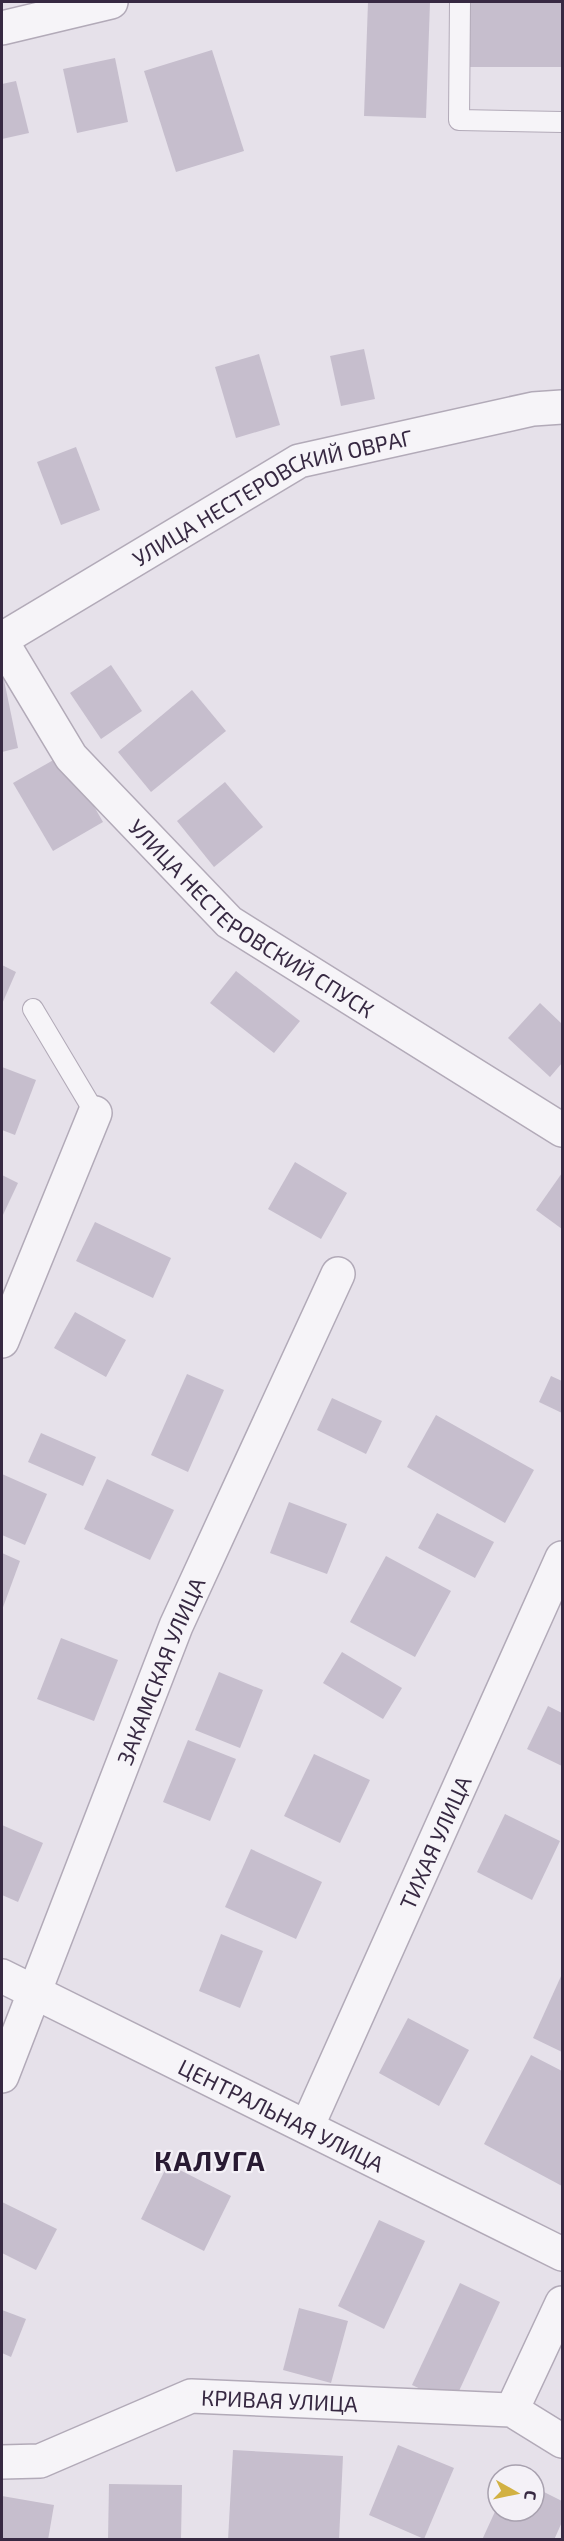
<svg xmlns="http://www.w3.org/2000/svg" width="564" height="2541" viewBox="0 0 564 2541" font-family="'Exo 2',sans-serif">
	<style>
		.building { fill: #c6becd }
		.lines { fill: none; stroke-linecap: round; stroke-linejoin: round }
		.service-casing { stroke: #b2aab8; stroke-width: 22 }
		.minor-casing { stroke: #b2aab8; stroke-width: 36 }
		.service { stroke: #f6f4f8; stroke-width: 20 }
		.minor { stroke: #f6f4f8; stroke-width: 33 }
		.labels { text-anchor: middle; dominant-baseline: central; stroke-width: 4.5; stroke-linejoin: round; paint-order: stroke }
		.street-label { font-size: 22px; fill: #372942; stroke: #f4f1f7 }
		.district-label { font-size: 28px; font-weight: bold; letter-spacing: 1.5px; fill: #291b33; stroke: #f4f1f7 }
	</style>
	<rect width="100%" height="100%" fill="#e6e1ea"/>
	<g class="building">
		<polygon points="368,2 430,2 426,118 364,116"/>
		<polygon points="464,2 562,2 562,67 463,67"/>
		<polygon points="212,50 244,151 176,172 144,71"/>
		<polygon points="115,58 128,122 77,133 63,69"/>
		<polygon points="16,81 29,133 2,139 2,84"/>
		<polygon points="364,349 375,399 341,406 330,356"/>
		<polygon points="259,354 280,425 236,438 215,367"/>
		<polygon points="76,447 100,510 61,525 37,462"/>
		<polygon points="111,665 142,711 101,739 70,693"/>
		<polygon points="3,675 18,748 2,752 2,675"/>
		<polygon points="192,690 226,731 151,792 118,752"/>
		<polygon points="64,754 103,822 53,851 13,783"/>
		<polygon points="225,782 263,827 214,867 177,821"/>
		<polygon points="2,965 16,972 2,1004"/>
		<polygon points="236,971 300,1021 274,1053 210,1003"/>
		<polygon points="540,1003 562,1024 562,1063 550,1077 508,1038"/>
		<polygon points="2,1067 36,1080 15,1135 2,1130"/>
		<polygon points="295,1162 347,1193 321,1239 268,1209"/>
		<polygon points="562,1173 562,1229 536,1210"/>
		<polygon points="2,1175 18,1183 2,1217"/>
		<polygon points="95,1222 171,1258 153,1298 76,1261"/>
		<polygon points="75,1312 126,1340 106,1377 54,1348"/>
		<polygon points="187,1374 224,1390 188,1472 151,1455"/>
		<polygon points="551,1376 562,1381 562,1413 539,1402"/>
		<polygon points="332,1398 382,1421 366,1454 317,1430"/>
		<polygon points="436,1415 534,1470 505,1523 407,1467"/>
		<polygon points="41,1433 96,1457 83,1486 28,1462"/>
		<polygon points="2,1474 47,1494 25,1545 2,1535"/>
		<polygon points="107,1479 174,1510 150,1560 84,1529"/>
		<polygon points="289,1502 347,1524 327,1574 270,1553"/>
		<polygon points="437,1513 494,1542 475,1578 418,1548"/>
		<polygon points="2,1553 20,1561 2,1610"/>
		<polygon points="386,1556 451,1591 415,1657 350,1622"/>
		<polygon points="61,1638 118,1660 94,1721 37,1699"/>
		<polygon points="342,1652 402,1688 383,1719 323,1683"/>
		<polygon points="219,1672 263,1690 240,1748 195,1730"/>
		<polygon points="548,1706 562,1713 562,1766 527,1749"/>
		<polygon points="188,1740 236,1759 210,1821 163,1802"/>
		<polygon points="314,1754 370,1780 340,1843 284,1816"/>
		<polygon points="505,1814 560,1841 532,1900 477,1872"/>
		<polygon points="2,1825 43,1843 18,1902 2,1895"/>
		<polygon points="251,1849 322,1882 296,1939 225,1907"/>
		<polygon points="221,1934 263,1951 240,2008 199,1991"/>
		<polygon points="562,1974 562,2052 533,2038"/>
		<polygon points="408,2018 469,2050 439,2106 379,2073"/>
		<polygon points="531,2055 562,2071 562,2186 484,2144"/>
		<polygon points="168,2164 231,2196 204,2251 141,2219"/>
		<polygon points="2,2202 57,2229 36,2270 2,2253"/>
		<polygon points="379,2220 425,2241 384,2329 338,2306"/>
		<polygon points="460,2283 500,2302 453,2404 412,2385"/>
		<polygon points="299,2308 348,2321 331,2383 283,2370"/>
		<polygon points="2,2310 26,2319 11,2357 2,2353"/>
		<polygon points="398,2445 454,2468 424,2539 369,2515"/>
		<polygon points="233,2450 343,2456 339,2540 228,2540"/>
		<polygon points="109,2484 182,2485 181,2540 108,2540"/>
		<polygon points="534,2487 562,2501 562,2522 554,2540 482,2540 498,2505 498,2511 534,2511"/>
		<polygon points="2,2496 54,2505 48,2540 2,2540"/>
	</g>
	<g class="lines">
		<g class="service-casing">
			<g id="service">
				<polyline points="460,2 459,120 562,122"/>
				<polyline points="33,1009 95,1113"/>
			</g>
		</g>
		<g class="minor-casing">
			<g id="minor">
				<polyline points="2,28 111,2"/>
				<path id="s1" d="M2,639L299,461L533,409L562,407"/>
				<path id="s2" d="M2,642L71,757L229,922L562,1130"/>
				<polyline points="2,1341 95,1113"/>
				<path id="s3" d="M2,1976L562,2254"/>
				<path id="s4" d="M2,2076L176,1626L338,1274"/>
				<path id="s5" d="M307,2127L562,1558"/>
				<polyline points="512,2410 562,2303"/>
				<path id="s6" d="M2,2462L40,2461L191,2396L512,2410L562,2441"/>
			</g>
		</g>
		<use href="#service" class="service"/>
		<use href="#minor" class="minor"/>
	</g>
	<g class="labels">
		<g class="street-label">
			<text stroke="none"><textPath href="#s1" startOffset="308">УЛИЦА НЕСТЕРОВСКИЙ ОВРАГ</textPath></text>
			<text stroke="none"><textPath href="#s2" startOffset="378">УЛИЦА НЕСТЕРОВСКИЙ СПУСК</textPath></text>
			<text stroke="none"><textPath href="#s4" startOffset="435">ЗАКАМСКАЯ УЛИЦА</textPath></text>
			<text stroke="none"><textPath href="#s5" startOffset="312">ТИХАЯ УЛИЦА</textPath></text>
			<text stroke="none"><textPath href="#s3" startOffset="312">ЦЕНТРАЛЬНАЯ УЛИЦА</textPath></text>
			<text stroke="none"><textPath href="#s6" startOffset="291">КРИВАЯ УЛИЦА</textPath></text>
		</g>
		<g class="district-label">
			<text x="210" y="2160">КАЛУГА</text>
		</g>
	</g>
	<rect width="564" height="2541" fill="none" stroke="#372942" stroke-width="6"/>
	<g transform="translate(516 2493) rotate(99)"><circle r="28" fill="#f4f1f7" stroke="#a8a1af" stroke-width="1.5"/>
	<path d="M0-4.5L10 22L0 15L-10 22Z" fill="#d2b143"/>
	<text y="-9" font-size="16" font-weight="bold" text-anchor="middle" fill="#372942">С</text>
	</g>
</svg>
